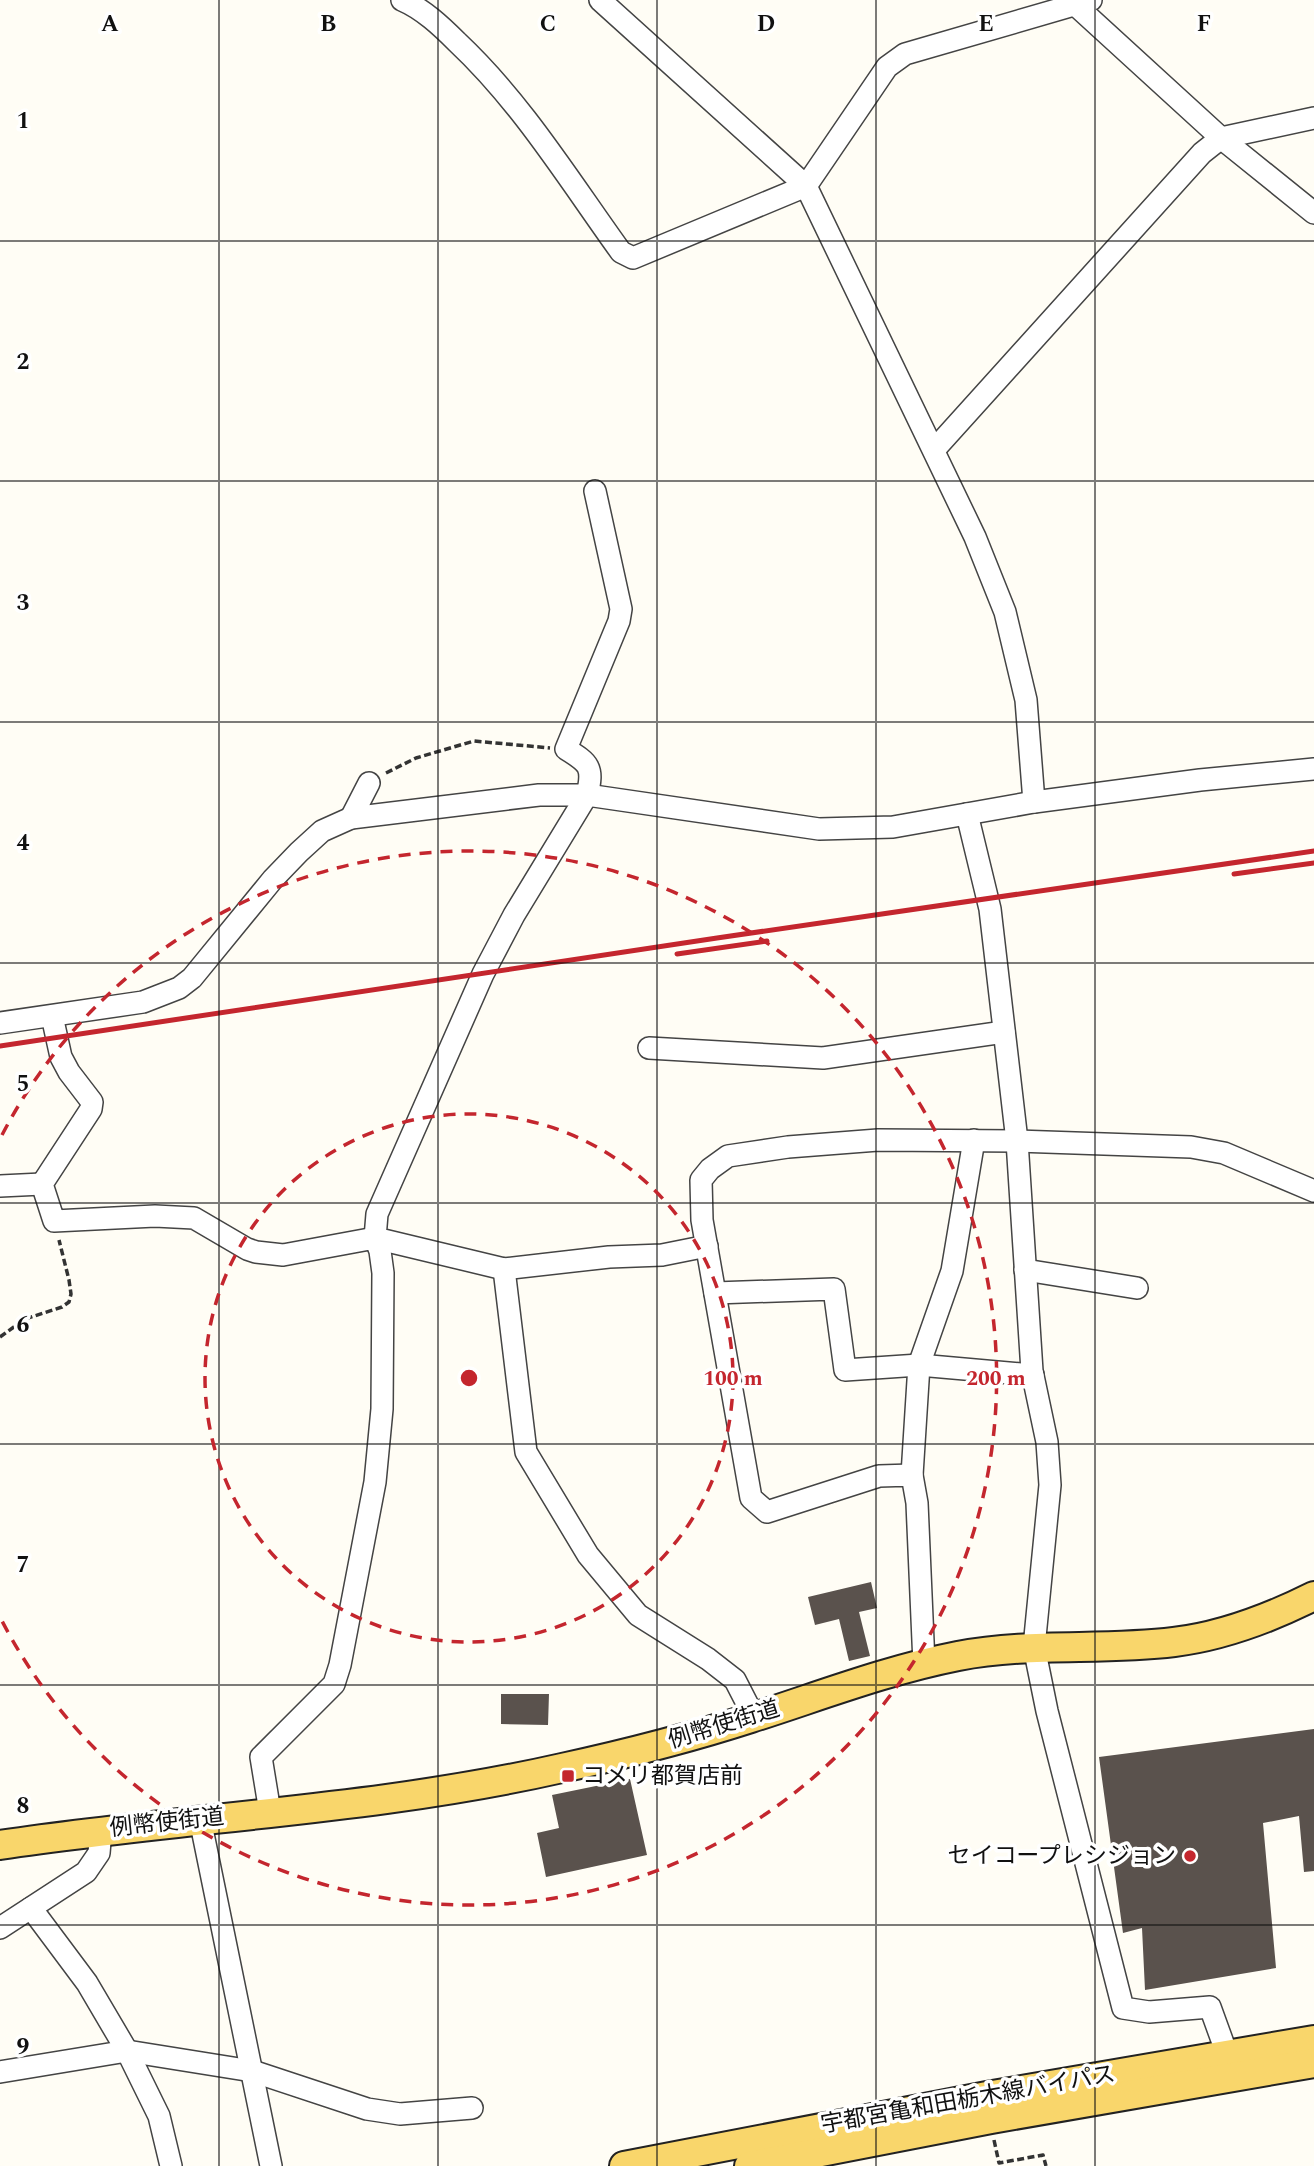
<svg xmlns="http://www.w3.org/2000/svg" width="1314" height="2166" viewBox="0 0 1314 2166" font-family="Spectral,'Noto Sans JP',serif">
	<style>
		.building { fill: #5a524d }
		.lines { fill: none; stroke-linecap: round; stroke-linejoin: round }
		.minor-casing { stroke: #444; stroke-width: 24 }
		.major-casing { stroke: #222; stroke-width: 32 }
		.path { stroke: #333; stroke-width: 3.5; stroke-dasharray: 7 3.5; stroke-linecap: butt }
		.minor { stroke: #fff; stroke-width: 21 }
		.major { stroke: #f9d66b; stroke-width: 28 }
		.rail { stroke: #c4262e; stroke-width: 5 }
		.grid { fill: none; stroke: #111; stroke-width: 2; stroke-opacity: 0.55 }
		.ring { fill: none; stroke: #c4262e; stroke-width: 3.5; stroke-dasharray: 12 9 }
		.poi-dot { fill: #c4262e; stroke: #fff; stroke-width: 2.5 }
		.labels { text-anchor: middle; dominant-baseline: central; stroke-width: 7; stroke-linejoin: round; paint-order: stroke }
		.street-label { font-size: 23px; fill: #111; stroke: #fff }
		.poi-label { font-size: 23px; fill: #111; stroke: #fff; text-anchor: start }
		.grid-label { font-size: 23px; text-anchor: middle; font-weight: bold; fill: #111; stroke: #fff; stroke-width: 7; stroke-linejoin: round; paint-order: stroke }
		.centre { fill: #c4262e; stroke: #fff; stroke-width: 3.5 }
		.ring-label { font-size: 21px; text-anchor: middle; font-weight: bold; fill: #c4262e; stroke: #fff; stroke-width: 7; stroke-linejoin: round; paint-order: stroke }
	</style>
	<rect width="100%" height="100%" fill="#fffdf5"/>
	<g class="building">
		<polygon points="871,1582 877,1608 859,1612 870,1656 849,1661 839,1619 815,1625 808,1597"/>
		<polygon points="501,1694 549,1694 548,1725 501,1724"/>
		<polygon points="1314,1729 1314,1871 1304,1872 1299,1816 1263,1823 1276,1968 1145,1990 1142,1928 1123,1933 1099,1757"/>
		<polygon points="630,1779 647,1855 546,1877 537,1833 559,1828 552,1795"/>
	</g>
	<g class="lines">
		<g class="minor-casing">
			<g id="minor">
				<path d="M402,0C423,9 441,26 457,42C522,103 569,180 621,252L633,258L806,186L887,67L905,54L1091,0"/>
				<polyline points="600,0 806,186 975,537 1005,612 1026,700 1034,802"/>
				<polyline points="1070,0 1221,138 1314,213"/>
				<polyline points="934,450 1202,153 1221,138 1314,118"/>
				<path d="M595,491L621,609L619,621L566,749C589,763 594,767 587,795L514,915L483,974L377,1214L375,1238L504,1269L609,1257L662,1255L707,1246"/>
				<polyline points="967,814 990,909 1017,1141 1032,1371 1047,1442 1050,1485 1034,1647 1047,1711 1123,2008 1149,2012 1210,2007 1227,2054"/>
				<polyline points="351,818 369,783"/>
				<polyline points="52,1016 61,1057 69,1072 92,1102 91,1109 42,1184 54,1221 155,1216 194,1218 247,1249 256,1252 283,1255 375,1238 380,1251 383,1273 382,1409 375,1482 340,1665 334,1684 261,1757 270,1812"/>
				<polyline points="0,1023 143,1002 179,988 192,978 273,879 299,852 322,831 351,818 539,795 587,795 819,829 893,827 1034,802 1200,780 1314,769"/>
				<polyline points="649,1048 823,1058 1004,1032"/>
				<polyline points="0,1186 42,1184"/>
				<polyline points="504,1269 526,1452 588,1555 638,1615 708,1659 735,1680 754,1717"/>
				<polyline points="1025,1270 1137,1288"/>
				<polyline points="715,1293 834,1289 845,1370 919,1365 1033,1375"/>
				<polyline points="912,1475 919,1365 952,1271 974,1140"/>
				<polyline points="924,1664 917,1503 912,1475 879,1476 767,1512 751,1498 702,1220 701,1180 710,1169 728,1156 788,1147 878,1140 1017,1141 1191,1147 1224,1153 1314,1191"/>
				<polyline points="200,1819 271,2166"/>
				<polyline points="0,1928 86,1872 99,1853 101,1830"/>
				<polyline points="127,2051 252,2071 367,2109 400,2114 472,2108"/>
				<polyline points="127,2051 159,2116 171,2166"/>
				<polyline points="0,2072 127,2051 87,1983 31,1908"/>
			</g>
		</g>
		<g class="major-casing">
			<g id="major">
				<path d="M0,1845C187,1817 377,1810 562,1768C626,1754 689,1738 751,1718C820,1696 887,1670 958,1656C1030,1642 1102,1651 1174,1642C1224,1636 1270,1618 1314,1596"/>
				<polyline points="624,2166 987,2096 1314,2040"/>
				<polyline points="749,2166 991,2119 1314,2063"/>
			</g>
		</g>
		<g class="path">
			<polyline points="386,773 416,758 474,741 550,748"/>
			<polyline points="0,1337 25,1319 62,1307 69,1302 71,1294 69,1280 59,1240"/>
			<polyline points="994,2140 999,2163 1043,2155 1046,2166"/>
		</g>
		<use href="#minor" class="minor"/>
		<use href="#major" class="major"/>
		<g class="rail">
			<polyline points="1234,874 1314,863"/>
			<polyline points="677,954 767,941"/>
			<polyline points="0,1046 717,938 1314,851"/>
		</g>
	</g>
	<path class="grid" d="M219,0V2166M438,0V2166M657,0V2166M876,0V2166M1095,0V2166M0,241H1314M0,481H1314M0,722H1314M0,963H1314M0,1203H1314M0,1444H1314M0,1685H1314M0,1925H1314"/>
	<g class="ring">
		<circle cx="469" cy="1378" r="264"/>
		<path d="M2 1135A527 527 0 1 1 2 1621"/>
	</g>
	<g class="poi-dot">
		<rect x="561" y="1769" width="14" height="14" rx="3.5"/>
		<circle cx="1190" cy="1856" r="7"/>
	</g>
	<g class="labels">
		<g class="street-label">
			<text transform="translate(724 1725) rotate(-17)">例幣使街道</text>
			<text transform="translate(167 1823) rotate(-6)">例幣使街道</text>
			<text transform="translate(968 2100) rotate(-10)">宇都宮亀和田栃木線バイパス</text>
		</g>
		<g class="poi-label">
			<text x="582" y="1776">コメリ都賀店前</text>
			<text x="1176" y="1856" text-anchor="end">セイコープレシジョン</text>
		</g>
	</g>
	<g class="grid-label">
		<text x="110" y="31">A</text>
		<text x="328" y="31">B</text>
		<text x="548" y="31">C</text>
		<text x="766" y="31">D</text>
		<text x="986" y="31">E</text>
		<text x="1204" y="31">F</text>
		<text x="23" y="128">1</text>
		<text x="23" y="369">2</text>
		<text x="23" y="610">3</text>
		<text x="23" y="850">4</text>
		<text x="23" y="1091">5</text>
		<text x="23" y="1332">6</text>
		<text x="23" y="1572">7</text>
		<text x="23" y="1813">8</text>
		<text x="23" y="2054">9</text>
	</g>
	<circle cx="469" cy="1378" r="10" class="centre"/>
	<g class="ring-label">
		<text x="733" y="1385">100 m</text>
		<text x="996" y="1385">200 m</text>
	</g>
</svg>
